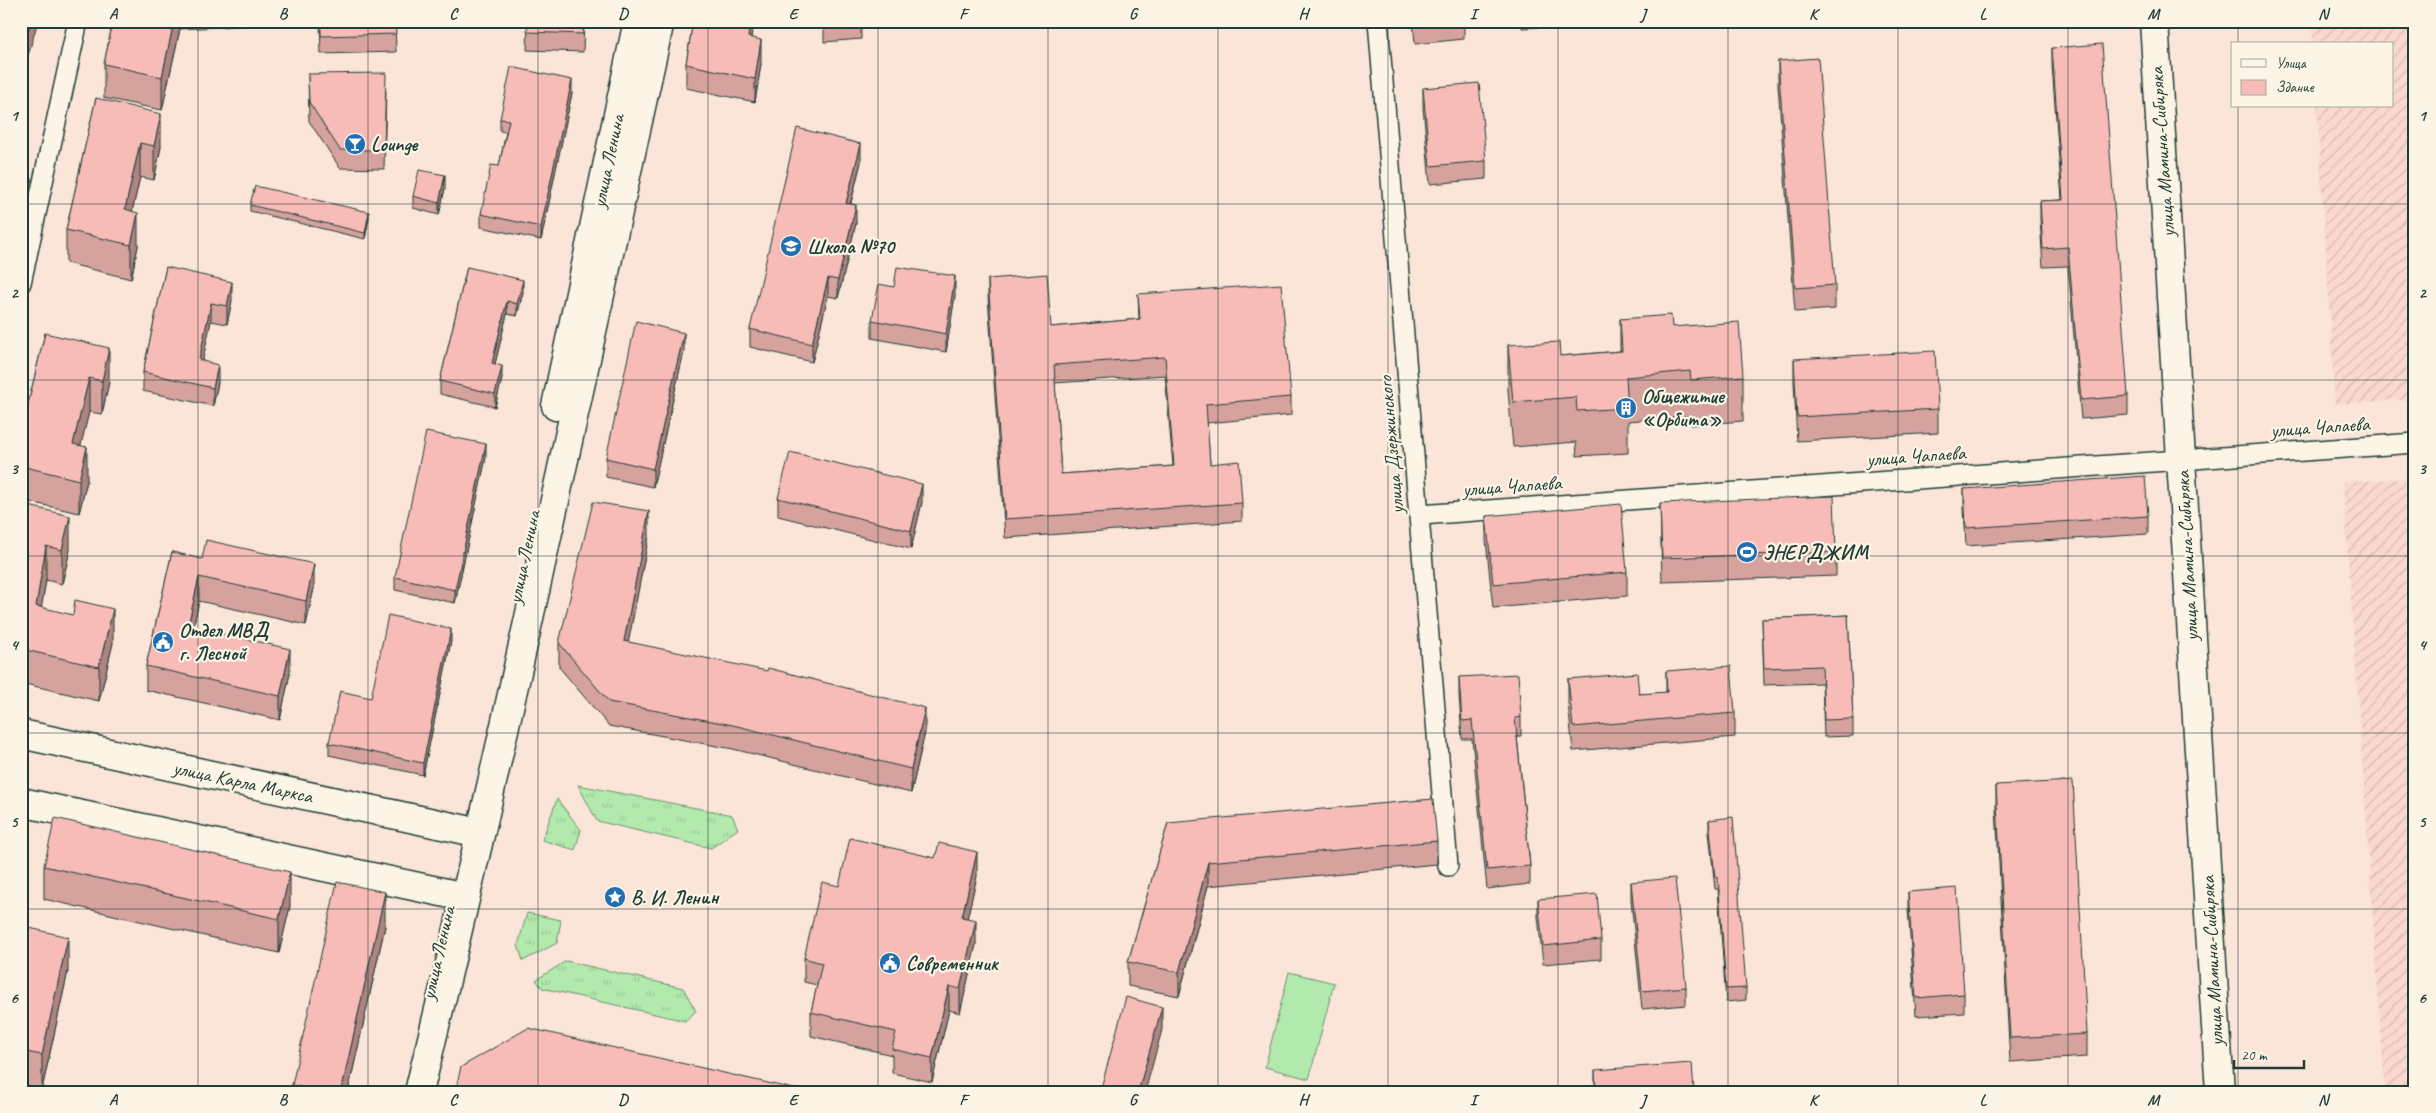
<svg xmlns="http://www.w3.org/2000/svg" width="2436" height="1113" viewBox="0 0 2436 1113" font-family="Caveat,sans-serif">
	<style>
		.industrial { fill: url(#industrial-furrows) }
		.grass { fill: url(#grass-tufts); stroke: #689370 }
		.pitch { fill: #b2e9ac; stroke: #689370 }
		.lines { fill: none; stroke-linecap: round; stroke-linejoin: round }
		.street-casing { stroke: #1f3d34; stroke-width: 22 }
		.secondary-casing { stroke: #1f3d34; stroke-width: 31 }
		.street { stroke: #fcf5e5; stroke-width: 19 }
		.secondary { stroke: #fcf5e5; stroke-width: 28 }
		.wall { fill: #d5a29e; stroke: #1f3d34; fill-rule: evenodd }
		.shaded-wall { fill: #ae8481; stroke: #1f3d34 }
		.building { fill: #f8bcb8; stroke: #1f3d34; fill-rule: evenodd }
		.grid { fill: none; stroke: #1f3d34; stroke-width: 1; stroke-opacity: 0.55 }
		.labels { text-anchor: middle; dominant-baseline: central; stroke-width: 4.5; stroke-linejoin: round; paint-order: stroke }
		.poi-label { font-size: 20px; font-weight: bold; fill: #1f3d34; stroke: #fcf5e5; text-anchor: start }
		.street-label { font-size: 20px; fill: #1f3d34; stroke: #fcf5e5 }
		.neatline { fill: none; stroke: #1f3d34; stroke-width: 2 }
		.grid-label { font-size: 16px; text-anchor: middle; font-weight: bold; fill: #1f3d34 }
	</style>
	<defs>
		<pattern id="industrial-furrows" width="10" height="10" patternUnits="userSpaceOnUse" patternTransform="scale(1.25)"><rect width="10" height="10" fill="#fad8ce"/><path d="M-1 1l2-2M0 10L10 0M9 11l2-2" fill="none" stroke="#d6bab2"/></pattern>
		<pattern id="grass-tufts" width="24" height="20" patternUnits="userSpaceOnUse" patternTransform="scale(1.25)"><rect width="24" height="20" fill="#b2e9ac"/><path d="M3 7l-1-3M5 7V3M7 7l1-3M15 17l-1-3M17 17v-4M19 17l1-3" fill="none" stroke="#99c995"/></pattern>
	</defs>
	<rect width="100%" height="100%" fill="#fbe4d8"/>
	<filter id="ink" filterUnits="userSpaceOnUse"><feTurbulence type="fractalNoise" baseFrequency=".02" numOctaves="2"/><feDisplacementMap in="SourceGraphic" scale="10" xChannelSelector="R" yChannelSelector="G"/><feConvolveMatrix kernelMatrix="1 2 1 2 8 2 1 2 1" color-interpolation-filters="sRGB"/></filter>
	<g filter="url(#ink)">
		<g class="industrial">
			<polygon points="2312,21 2415,21 2415,399 2335,404 2317,106 2392,106 2392,44 2313,44"/>
			<polygon points="2415,478 2415,1092 2385,1092 2343,482"/>
		</g>
		<g class="grass">
			<polygon points="578,785 732,815 738,829 711,848 597,821"/>
			<polygon points="557,799 581,830 575,850 542,840"/>
			<polygon points="527,913 561,920 557,943 523,961 518,945"/>
			<polygon points="566,961 683,988 696,1011 685,1021 542,988 536,980"/>
		</g>
		<polygon class="pitch" points="1289,972 1334,983 1309,1079 1265,1067"/>
		<g class="lines">
			<g class="street-casing">
				<g id="street">
					<polyline points="1378,21 1448,866"/>
					<polyline points="21,283 78,21"/>
					<polyline points="1420,515 2415,443"/>
				</g>
			</g>
			<g class="secondary-casing">
				<g id="secondary">
					<polyline points="2154,21 2220,1092"/>
					<polyline points="556,406 638,21"/>
					<polyline points="21,734 480,833"/>
					<polyline points="21,802 465,897"/>
					<path d="M419,1092C506,737 581,378 660,21"/>
				</g>
			</g>
			<use href="#street" class="street"/>
			<use href="#secondary" class="secondary"/>
		</g>
		<g class="wall">
			<polygon points="113,21 258,21 258,25 180,29 162,110 104,98 104,64"/>
			<polygon points="304,21 395,21 396,52 321,54 320,21 304,22"/>
			<polygon points="510,21 584,21 583,52 527,50 528,22"/>
			<polygon points="693,21 861,21 861,39 824,42 824,25 753,22 751,38 761,64 755,102 686,88 686,64"/>
			<polygon points="1413,21 1464,21 1464,39 1415,44"/>
			<polygon points="1522,21 1609,21 1609,23 1522,28"/>
			<polygon points="2052,48 2128,396 2128,415 2081,419 2068,266 2043,267 2040,220 2040,201 2062,200 2052,66"/>
			<polygon points="1778,61 1835,285 1835,309 1795,312 1778,85"/>
			<polygon points="308,74 386,91 384,169 340,168 309,121"/>
			<polygon points="1423,88 1486,161 1486,179 1430,184 1423,107"/>
			<polygon points="572,93 541,240 481,227 481,214 499,166 506,132 500,131 500,119"/>
			<polygon points="96,98 161,147 154,180 140,177 132,211 138,246 131,279 66,263 66,230"/>
			<polygon points="861,162 851,203 856,223 838,298 828,296 812,362 750,347 750,329"/>
			<polygon points="445,188 439,215 413,208 413,196"/>
			<polygon points="250,205 369,218 365,239 250,211"/>
			<polygon points="166,267 232,300 227,324 211,321 202,361 218,383 213,406 143,391 143,372"/>
			<polygon points="467,267 523,292 517,316 507,314 495,364 502,378 495,407 440,394 440,381"/>
			<path d="M988,279L1051,327L1139,319L1138,294L1291,397V415L1207,423L1210,464L1242,503V521L1005,538L988,297ZM1165,375L1173,466L1061,474L1055,383Z"/>
			<polygon points="894,287 955,295 946,352 872,338 872,320"/>
			<polygon points="1620,319 1672,327 1743,376 1743,421 1691,425 1690,416 1628,421 1628,453 1577,456 1576,442 1513,447 1508,390 1508,345 1560,356 1620,351"/>
			<polygon points="45,333 109,382 102,414 89,412 80,446 87,481 79,513 21,500 21,433"/>
			<polygon points="684,351 653,487 606,477 606,458"/>
			<polygon points="1794,359 1938,409 1938,433 1797,441 1794,383"/>
			<polygon points="486,457 455,603 395,590 395,577"/>
			<polygon points="1964,489 2148,516 2148,534 1966,546 1964,507"/>
			<polygon points="778,498 922,502 911,549 778,516"/>
			<polygon points="1660,503 1836,552 1836,576 1662,582"/>
			<polygon points="21,504 70,550 62,584 46,580 41,608 113,643 99,701 21,683"/>
			<polygon points="1486,516 1627,572 1627,596 1493,608 1486,540"/>
			<polygon points="649,535 628,642 925,732 911,793 733,749 609,726 559,667 559,643"/>
			<polygon points="172,552 314,588 306,625 199,601 193,628 290,673 280,720 146,690 146,666"/>
			<polygon points="1848,615 1853,719 1853,736 1824,737 1822,683 1764,685 1762,619"/>
			<polygon points="451,641 423,775 329,755 329,743 371,698"/>
			<polygon points="1666,671 1735,713 1735,737 1573,751 1568,703 1568,679 1639,694 1666,693"/>
			<polygon points="1459,677 1521,717 1521,736 1517,736 1530,866 1530,884 1487,889 1472,739 1462,739 1459,695"/>
			<polygon points="1996,785 2087,1034 2087,1057 2010,1062 1996,809"/>
			<polygon points="1709,820 1746,988 1746,1000 1726,1002 1718,889 1715,889 1709,832"/>
			<polygon points="1168,823 1437,841 1437,864 1208,886 1179,996 1128,986 1128,962"/>
			<polygon points="44,866 290,906 279,953 44,899"/>
			<polygon points="977,876 967,918 976,944 960,1013 949,1010 932,1082 892,1073 892,1055 811,1036 811,1012 817,985 804,982 804,958"/>
			<polygon points="1631,882 1686,987 1686,1005 1642,1009 1631,900"/>
			<polygon points="1908,892 1964,994 1964,1013 1916,1016 1908,910"/>
			<polygon points="1538,899 1601,940 1601,959 1543,964 1538,917"/>
			<polygon points="385,926 348,1092 292,1092 292,1085"/>
			<polygon points="21,944 68,971 42,1089 21,1084"/>
			<polygon points="1595,1070 1694,1092 1595,1092"/>
		</g>
		<g class="shaded-wall">
			<polygon points="31,21 38,21 21,80 21,56"/>
			<polygon points="174,21 180,21 180,29 162,110 162,77"/>
			<polygon points="750,21 753,21 748,61 748,37"/>
			<polygon points="761,40 761,64 755,102 755,79"/>
			<polygon points="572,80 572,93 541,240 541,227"/>
			<polygon points="161,114 161,147 154,180 154,146"/>
			<polygon points="140,143 140,177 125,243 125,209"/>
			<polygon points="861,144 861,162 846,221 846,203"/>
			<polygon points="445,175 445,188 439,215 439,203"/>
			<polygon points="856,205 856,223 838,298 838,280"/>
			<polygon points="369,212 369,218 365,239 365,233"/>
			<polygon points="138,213 138,246 131,279 131,245"/>
			<polygon points="955,276 955,295 946,352 946,334"/>
			<polygon points="828,278 828,296 812,362 812,344"/>
			<polygon points="523,280 523,292 517,316 517,304"/>
			<polygon points="232,282 232,300 227,324 227,306"/>
			<polygon points="507,301 507,314 492,376 492,363"/>
			<polygon points="211,303 211,321 199,378 199,360"/>
			<polygon points="684,333 684,351 653,487 653,469"/>
			<polygon points="109,348 109,382 102,414 102,381"/>
			<polygon points="218,365 218,383 213,406 213,388"/>
			<polygon points="502,366 502,378 495,407 495,394"/>
			<polygon points="89,378 89,412 73,478 73,444"/>
			<polygon points="486,444 486,457 455,603 455,590"/>
			<polygon points="87,447 87,481 79,513 79,480"/>
			<polygon points="922,484 922,502 911,549 911,531"/>
			<polygon points="649,511 649,535 624,665 624,641"/>
			<polygon points="70,516 70,550 62,584 62,550"/>
			<polygon points="46,546 46,580 36,640 36,606"/>
			<polygon points="314,564 314,588 306,625 306,601"/>
			<polygon points="199,577 199,601 188,650 188,626"/>
			<polygon points="113,609 113,643 99,701 99,667"/>
			<polygon points="451,629 451,641 423,775 423,763"/>
			<polygon points="290,649 290,673 280,720 280,696"/>
			<polygon points="925,708 925,732 911,793 911,769"/>
			<polygon points="977,852 977,876 962,941 962,917"/>
			<polygon points="1208,862 1208,886 1179,996 1179,972"/>
			<polygon points="290,872 290,906 279,953 279,919"/>
			<polygon points="385,892 385,926 348,1092 341,1092"/>
			<polygon points="976,920 976,944 960,1013 960,989"/>
			<polygon points="68,937 68,971 42,1089 42,1055"/>
			<polygon points="949,986 949,1010 932,1082 932,1058"/>
			<polygon points="1162,1007 1162,1030 1145,1092 1138,1092"/>
		</g>
		<g class="building">
			<polygon points="21,21 31,21 21,56"/>
			<polygon points="113,21 174,21 162,77 104,64"/>
			<polygon points="321,21 395,21 396,34 321,36"/>
			<polygon points="528,21 583,21 583,34 527,32"/>
			<polygon points="693,21 750,21 748,37 761,40 755,79 686,64"/>
			<polygon points="1414,21 1463,21 1415,25"/>
			<polygon points="2102,44 2128,396 2081,400 2068,247 2043,249 2040,201 2063,200 2052,48"/>
			<polygon points="1818,58 1835,285 1795,288 1778,61"/>
			<polygon points="511,67 572,80 541,227 481,214 491,165 499,166 509,120 500,119"/>
			<polygon points="386,73 384,150 340,150 309,102 308,74"/>
			<polygon points="1479,83 1486,161 1430,166 1423,88"/>
			<polygon points="96,98 161,114 154,146 140,143 125,209 138,213 131,245 66,230"/>
			<polygon points="797,128 861,144 846,203 856,205 838,280 828,278 812,344 750,329"/>
			<polygon points="419,170 445,175 439,203 413,196"/>
			<polygon points="255,186 369,212 365,233 250,205"/>
			<polygon points="166,267 232,282 227,306 211,303 199,360 218,365 213,388 143,372"/>
			<polygon points="467,267 523,280 517,304 507,301 492,363 502,366 495,394 440,381"/>
			<polygon points="897,267 955,276 946,334 872,320 879,284 894,287"/>
			<path d="M1047,274L1051,327L1140,319L1138,294L1281,284L1291,397L1206,404L1210,464L1239,461L1242,503L1005,519L988,279ZM1165,357L1174,466L1061,474L1054,365Z"/>
			<polygon points="1671,315 1672,327 1739,322 1743,376 1691,380 1690,371 1626,377 1628,408 1577,411 1576,397 1513,402 1508,345 1559,342 1560,356 1622,351 1620,319"/>
			<polygon points="636,321 684,333 653,469 606,458"/>
			<polygon points="45,333 109,348 102,381 89,378 73,444 87,447 79,480 21,466 21,433"/>
			<polygon points="1935,351 1938,409 1797,417 1794,359"/>
			<polygon points="426,432 486,444 455,590 395,577"/>
			<polygon points="790,452 922,484 911,531 778,498"/>
			<polygon points="2145,476 2148,516 1966,528 1964,489"/>
			<polygon points="1834,496 1836,552 1662,558 1660,503"/>
			<polygon points="593,502 649,511 624,641 767,671 768,668 925,708 911,769 733,725 609,702 559,643"/>
			<polygon points="21,504 70,516 62,550 46,546 36,606 73,615 75,600 113,609 99,667 21,649"/>
			<polygon points="1621,504 1627,572 1493,584 1486,516"/>
			<polygon points="206,540 314,564 306,601 199,577 188,626 290,649 280,696 146,666 172,552 202,559"/>
			<polygon points="388,615 451,629 423,763 329,743 340,691 371,698"/>
			<polygon points="1848,615 1853,719 1824,720 1822,666 1764,668 1762,619"/>
			<polygon points="1731,666 1735,713 1573,727 1568,679 1637,673 1639,694 1667,692 1666,671"/>
			<polygon points="1518,674 1521,717 1515,718 1530,866 1487,870 1472,720 1462,721 1459,677"/>
			<polygon points="2073,781 2087,1034 2010,1038 1996,785"/>
			<polygon points="1433,799 1437,841 1208,862 1179,972 1128,962 1168,823"/>
			<polygon points="1733,817 1746,988 1726,989 1718,876 1715,877 1709,820"/>
			<polygon points="55,818 290,872 279,919 44,866"/>
			<polygon points="850,838 935,858 939,843 977,852 962,917 976,920 960,989 949,986 932,1058 892,1049 896,1032 811,1012 822,963 804,958 822,882 839,886"/>
			<polygon points="1675,878 1686,987 1642,991 1631,882"/>
			<polygon points="337,882 385,892 341,1092 322,1092 292,1085"/>
			<polygon points="1957,888 1964,994 1916,998 1908,892"/>
			<polygon points="1597,894 1601,940 1543,946 1538,899"/>
			<polygon points="25,927 68,937 42,1055 21,1051 21,944"/>
			<polygon points="1126,997 1162,1007 1138,1092 1100,1092"/>
			<polygon points="528,1028 807,1092 455,1092 461,1067"/>
			<polygon points="1692,1063 1694,1092 1596,1092 1595,1070"/>
		</g>
	</g>
	<path class="grid" d="M198,21V1092M368,21V1092M538,21V1092M708,21V1092M878,21V1092M1048,21V1092M1218,21V1092M1388,21V1092M1558,21V1092M1728,21V1092M1898,21V1092M2068,21V1092M2238,21V44M2238,106V1092M21,204H2415M21,380H2415M21,556H2415M21,733H2415M21,909H2415"/>
	<defs>
		<g id="bar-disc" transform="scale(1.125)"><circle r="9.5" fill="#1f6fb2" stroke="#fcf5e5"/><path d="M-6-5H6L.8 .8V4.5H3.5V6h-7V4.5H-.8V.8Z" fill="#fff"/></g>
		<g id="school-disc" transform="scale(1.125)"><circle r="9.5" fill="#1f6fb2" stroke="#fcf5e5"/><path d="M0-5L7-2L0 1L-7-2ZM-4 1L0 2.5L4 1V4Q0 6-4 4Z" fill="#fff"/></g>
		<g id="building-disc" transform="scale(1.125)"><circle r="9.5" fill="#1f6fb2" stroke="#fcf5e5"/><path d="M-4-6H4V6H1V3H-1V6H-4ZM-2.5-4.3h1.7v1.8h-1.7ZM.8-4.3h1.7v1.8H.8ZM-2.5-1h1.7V.8h-1.7ZM.8-1h1.7V.8H.8Z" fill="#fff"/></g>
		<g id="stadium-disc" transform="scale(1.125)"><circle r="9.5" fill="#1f6fb2" stroke="#fcf5e5"/><path d="M0-5a6.5 5 0 1 0 0 10a6.5 5 0 1 0 0-10ZM-3.5-1.8h7v3.6h-7Z" fill="#fff"/></g>
		<g id="civic-disc" transform="scale(1.125)"><circle r="9.5" fill="#1f6fb2" stroke="#fcf5e5"/><path d="M-.6-6.5H3V-4.5H.6V-3L4-1V1h2V6H-6V1h2V-1L-.6-3ZM-1.2 2.5V6h2.4V2.5Z" fill="#fff"/></g>
		<g id="sight-disc" transform="scale(1.125)"><circle r="9.5" fill="#1f6fb2" stroke="#fcf5e5"/><path d="M0-6L1.8-2.2L6-1.7L2.9 1.2L3.7 5.4L0 3.3L-3.7 5.4L-2.9 1.2L-6-1.7L-1.8-2.2Z" fill="#fff"/></g>
	</defs>
	<g fill-rule="evenodd">
		<use href="#bar-disc" x="355" y="144"/>
		<use href="#school-disc" x="791" y="246"/>
		<use href="#building-disc" x="1626" y="408"/>
		<use href="#stadium-disc" x="1747" y="552"/>
		<use href="#civic-disc" x="163" y="642"/>
		<use href="#sight-disc" x="615" y="897"/>
		<use href="#civic-disc" x="890" y="963"/>
	</g>
	<g class="labels">
		<g class="poi-label">
			<text x="371" y="144">Lounge</text>
			<text x="807" y="246">Школа №70</text>
			<text x="1642" y="396">Общежитие<tspan x="1642" dy="23">«Орбита»</tspan></text>
			<text x="1763" y="552">ЭНЕРДЖИМ</text>
			<text x="179" y="630">Отдел МВД<tspan x="179" dy="23">г. Лесной</tspan></text>
			<text x="631" y="897">В. И. Ленин</text>
			<text x="906" y="963">Современник</text>
		</g>
		<g class="street-label">
			<text transform="translate(2162 152) rotate(-94)">улица Мамина-Сибиряка</text>
			<text transform="translate(608 161) rotate(-78)">улица Ленина</text>
			<text transform="translate(2320 427) rotate(-4)">улица Чапаева</text>
			<text transform="translate(1391 445) rotate(-95)">улица Дзержинского</text>
			<text transform="translate(1916 456) rotate(-4)">улица Чапаева</text>
			<text transform="translate(1512 486) rotate(-4)">улица Чапаева</text>
			<text transform="translate(2187 556) rotate(-93)">улица Мамина-Сибиряка</text>
			<text transform="translate(524 557) rotate(-78)">улица Ленина</text>
			<text transform="translate(243 782) rotate(12)">улица Карла Маркса</text>
			<text transform="translate(438 953) rotate(-77)">улица Ленина</text>
			<text transform="translate(2212 961) rotate(-93)">улица Мамина-Сибиряка</text>
		</g>
	</g>
	<rect width="2436" height="1113" fill="none" stroke="#fcf5e5" stroke-width="55"/>
	<rect x="2231" y="42" width="162" height="65" fill="#fcf5e5" stroke="#a4ab9e"/>
	<rect x="2241" y="59" width="25" height="8" fill="#fcf5e5" stroke="#a4ab9e"/>
	<text x="2276" y="68" font-size="15" fill="#1f3d34">Улица</text>
	<rect x="2241" y="80" width="25" height="15" fill="#f8bcb8" stroke="#a4ab9e"/>
	<text x="2276" y="92" font-size="15" fill="#1f3d34">Здание</text>
	<path d="M2234 1060v8h70v-8" fill="none" stroke="#1f3d34" stroke-width="2.5"/>
	<text x="2241" y="1060" font-size="15" fill="#1f3d34" stroke="#fcf5e5" stroke-width="4" paint-order="stroke">20 m</text>
	<rect x="28" y="28" width="2380" height="1058" class="neatline"/>
	<g class="grid-label">
		<text x="113" y="19">A</text>
		<text x="283" y="19">B</text>
		<text x="453" y="19">C</text>
		<text x="623" y="19">D</text>
		<text x="793" y="19">E</text>
		<text x="963" y="19">F</text>
		<text x="1133" y="19">G</text>
		<text x="1303" y="19">H</text>
		<text x="1473" y="19">I</text>
		<text x="1643" y="19">J</text>
		<text x="1813" y="19">K</text>
		<text x="1983" y="19">L</text>
		<text x="2153" y="19">M</text>
		<text x="2323" y="19">N</text>
		<text x="14" y="121">1</text>
		<text x="2422" y="121">1</text>
		<text x="14" y="298">2</text>
		<text x="2422" y="298">2</text>
		<text x="14" y="474">3</text>
		<text x="2422" y="474">3</text>
		<text x="14" y="650">4</text>
		<text x="2422" y="650">4</text>
		<text x="14" y="827">5</text>
		<text x="2422" y="827">5</text>
		<text x="14" y="1003">6</text>
		<text x="2422" y="1003">6</text>
		<text x="113" y="1105">A</text>
		<text x="283" y="1105">B</text>
		<text x="453" y="1105">C</text>
		<text x="623" y="1105">D</text>
		<text x="793" y="1105">E</text>
		<text x="963" y="1105">F</text>
		<text x="1133" y="1105">G</text>
		<text x="1303" y="1105">H</text>
		<text x="1473" y="1105">I</text>
		<text x="1643" y="1105">J</text>
		<text x="1813" y="1105">K</text>
		<text x="1983" y="1105">L</text>
		<text x="2153" y="1105">M</text>
		<text x="2323" y="1105">N</text>
	</g>
</svg>
